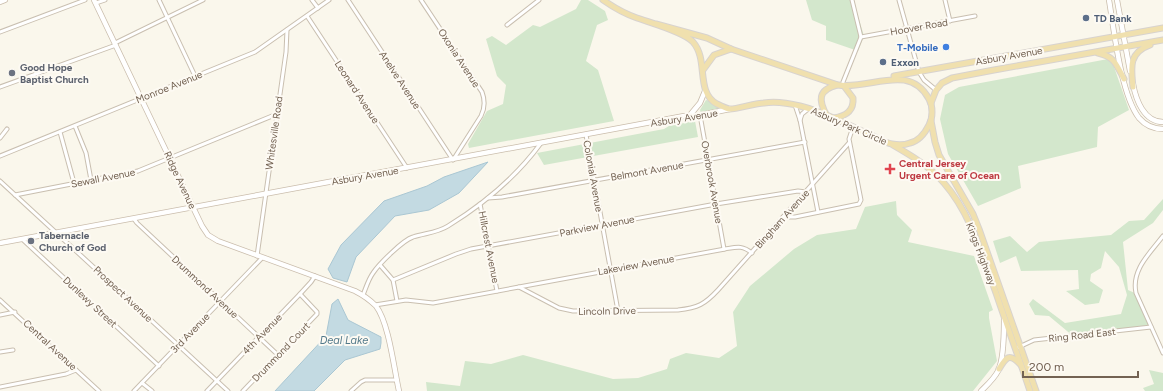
<svg xmlns="http://www.w3.org/2000/svg" width="1163" height="391" viewBox="0 0 1163 391" font-family="Figtree,sans-serif">
	<style>
		.green { fill: #d3e7cc }
		.water { fill: #c3dae2; stroke: #aac7d3 }
		.lines { fill: none; stroke-linecap: round; stroke-linejoin: round }
		.street-casing { stroke: #c9bfb0; stroke-width: 5 }
		.secondary-casing { stroke: #cabdac; stroke-width: 6 }
		.primary-casing { stroke: #d8d3cf; stroke-width: 7 }
		.street { stroke: #fff; stroke-width: 3 }
		.secondary { stroke: #fff; stroke-width: 4.5 }
		.primary { stroke: #f0e0ae; stroke-width: 5 }
		.service-dot { fill: #5c6f8a; stroke: #fdfaf3; stroke-width: 1.5 }
		.shop-dot { fill: #3f7fe0; stroke: #fdfaf3; stroke-width: 1.5 }
		.worship-dot { fill: #6b7280; stroke: #fdfaf3; stroke-width: 1.5 }
		.health-dot { fill: #e0444e; stroke: #fdfaf3; stroke-width: 1.5 }
		.labels { text-anchor: middle; dominant-baseline: central; stroke-width: 4; stroke-linejoin: round; paint-order: stroke }
		.service-label { font-size: 10px; font-weight: bold; fill: #4e5e75; stroke: #fdfaf3; text-anchor: start }
		.street-label { font-size: 10px; fill: #736252; stroke: #fdfaf3 }
		.shop-label { font-size: 10px; font-weight: bold; fill: #366cbe; stroke: #fdfaf3; text-anchor: end }
		.worship-label { font-size: 10px; font-weight: bold; fill: #5b616d; stroke: #fdfaf3; text-anchor: start }
		.health-label { font-size: 10px; font-weight: bold; fill: #be3a42; stroke: #fdfaf3; text-anchor: start }
		.water-label { font-size: 11px; font-style: italic; fill: #52798a; stroke: #fdfaf3 }
	</style>
	<rect width="100%" height="100%" fill="#faf7ec"/>
	<g class="green">
		<polygon points="581,0 588,0 605,11 608,20 597,25 586,61 598,70 614,121 469,148 468,144 487,111 503,104 506,85 497,76 486,39 492,36 506,45 533,25 540,27 576,9"/>
		<polygon points="806,0 853,0 864,36 858,51 826,40 826,26 812,20"/>
		<polygon points="1108,59 1112,61 1129,110 1098,127 1097,147 1018,166 1021,188 978,206 948,154 940,119 945,95 959,87"/>
		<path d="M706,100C711,101 717,107 722,109L701,113L700,110Z"/>
		<polygon points="695,121 698,137 544,165 537,153 664,129 669,126"/>
		<polygon points="1163,199 1163,210 1153,223 1123,242 1128,290 1137,294 1152,327 1073,336 1049,316 1035,315 1029,304 1033,299 1065,323 1121,314 1127,295 1119,267 1105,251 1101,268 1091,274 1090,281 1103,290 1099,303 1085,305 1066,291 1079,289 1078,270 1021,271 1016,256 1000,263 993,241 1010,236 1027,252 1039,242 1111,235 1129,221 1144,220"/>
		<polygon points="896,201 897,215 912,230 908,242 974,256 993,310 989,312 989,318 997,361 973,391 427,391 426,382 460,386 465,361 491,364 523,355 613,379 638,378 667,369 670,359 686,353 719,358 737,346 733,312 750,286 794,249 817,235 856,229 865,207"/>
		<polygon points="1149,370 1163,373 1163,391 1145,391 1143,388 1154,384"/>
	</g>
	<g class="water">
		<polygon points="488,162 459,193 429,210 395,216 356,257 347,282 333,278 328,269 341,245 384,201 427,186 444,177"/>
		<polygon points="338,299 348,320 381,337 381,343 380,349 345,360 314,391 275,391 326,336 332,304"/>
	</g>
	<g class="lines">
		<g class="street-casing">
			<g id="street">
				<polyline points="159,0 195,76"/>
				<polyline points="312,0 318,8"/>
				<path d="M348,0L453,160L481,116C485,108 485,100 482,92L421,0"/>
				<polyline points="899,0 919,72 924,80 936,90"/>
				<polyline points="945,0 950,21"/>
				<polyline points="96,3 105,0"/>
				<polyline points="307,16 407,168"/>
				<polyline points="507,25 539,0"/>
				<polyline points="0,32 85,0"/>
				<polyline points="861,37 975,16"/>
				<polyline points="115,43 203,0"/>
				<polyline points="843,82 861,37 852,0"/>
				<polyline points="0,87 116,45"/>
				<polyline points="795,105 800,120 818,212"/>
				<polyline points="700,115 724,249"/>
				<polyline points="800,120 802,114 808,109"/>
				<polyline points="75,126 86,153 91,180"/>
				<polyline points="60,132 74,183"/>
				<polyline points="586,135 618,311"/>
				<polyline points="0,138 7,129"/>
				<polyline points="0,156 255,52 329,0"/>
				<polyline points="0,181 228,391"/>
				<polyline points="15,195 138,171 277,114"/>
				<polyline points="488,198 502,197 805,142"/>
				<polyline points="480,204 497,291"/>
				<polyline points="783,217 795,217 859,204 861,200 849,139 853,127"/>
				<polyline points="134,219 137,223 278,355"/>
				<path d="M1163,236C1150,253 1131,270 1136,293L1163,353"/>
				<polyline points="22,239 159,366"/>
				<polyline points="257,256 286,52 287,30"/>
				<polyline points="380,265 393,280 397,301"/>
				<polyline points="393,280 456,254 471,249 716,204 798,191 806,192"/>
				<path d="M519,287L725,249C737,247 742,245 752,253"/>
				<path d="M363,295C366,288 368,280 373,273C379,264 403,240 413,237C425,233 437,233 448,226C482,205 517,176 541,143"/>
				<polyline points="0,300 99,391"/>
				<path d="M375,305L406,300L433,303L519,287L559,308L573,311L678,310C698,308 705,304 718,290L849,143"/>
				<polyline points="0,315 15,312"/>
				<polyline points="1019,347 1034,340 1151,327"/>
				<polyline points="0,352 13,350"/>
				<polyline points="142,383 152,391"/>
				<polyline points="0,387 66,374 76,370"/>
				<polyline points="134,391 262,258"/>
				<polyline points="207,391 300,294 311,282 315,276"/>
				<polyline points="243,391 317,314 317,312 300,294"/>
				<polyline points="351,391 361,382 365,380 396,380"/>
			</g>
		</g>
		<g class="secondary-casing">
			<g id="secondary">
				<path d="M94,0L202,226L208,235L218,241L355,291C363,295 370,300 376,306C389,323 394,369 399,391"/>
				<path d="M1109,0C1114,30 1121,95 1139,118C1145,125 1154,129 1163,129"/>
				<polyline points="1117,0 1130,71"/>
				<polyline points="0,2 5,0"/>
				<path d="M1133,84C1136,100 1144,122 1163,122"/>
				<polyline points="690,115 700,103 705,91"/>
				<polyline points="0,243 684,116 696,116 730,109"/>
				<path d="M981,391C987,385 994,379 998,371C1004,359 1004,333 1004,320"/>
			</g>
		</g>
		<g class="primary-casing">
			<g id="primary">
				<path d="M603,0C613,7 625,14 637,18C651,23 684,32 693,42C709,60 695,92 717,104C721,106 725,108 729,109C734,110 756,103 764,103C776,101 788,103 800,106C825,112 849,126 873,136C879,139 886,143 892,144C897,145 905,145 910,143C919,141 925,133 929,125C933,118 933,106 929,99C909,62 871,90 838,85L731,49L707,38L656,24"/>
				<path d="M1098,53C1115,57 1116,64 1124,79"/>
				<polyline points="703,70 714,55 731,49"/>
				<polyline points="894,76 1163,28"/>
				<path d="M1133,87C1131,68 1128,53 1150,45"/>
				<polyline points="931,103 936,90 942,83 952,78 994,70 1163,40"/>
				<path d="M827,116C818,100 818,90 837,85"/>
				<path d="M834,118C846,116 854,111 853,98L844,86"/>
				<polyline points="931,121 935,142 939,155 973,214 979,229 1036,391"/>
				<path d="M893,145C912,156 929,166 944,183C971,214 982,255 996,293C1007,326 1019,358 1030,391"/>
				<path d="M999,369C1006,357 1009,353 1020,364"/>
			</g>
		</g>
		<use href="#street" class="street"/>
		<use href="#secondary" class="secondary"/>
		<use href="#primary" class="primary"/>
	</g>
	<g class="service-dot">
		<circle cx="1086" cy="18" r="4"/>
		<circle cx="883" cy="62" r="4"/>
	</g>
	<circle class="shop-dot" cx="946" cy="47" r="4"/>
	<g class="worship-dot">
		<circle cx="12" cy="73" r="4"/>
		<circle cx="31" cy="241" r="4"/>
	</g>
	<path class="health-dot" d="M888 163h4v4h4v4h-4v4h-4v-4h-4v-4h4z"/>
	<g class="labels">
		<g class="service-label">
			<text x="1094" y="18">TD Bank</text>
			<text x="891" y="62">Exxon</text>
		</g>
		<g class="street-label">
			<text transform="translate(919 27) rotate(-10)">Hoover Road</text>
			<text transform="translate(1009 56) rotate(-10)">Asbury Avenue</text>
			<text transform="translate(459 58) rotate(57)">Oxonia Avenue</text>
			<text transform="translate(400 80) rotate(57)">Anelve Avenue</text>
			<text transform="translate(169 87) rotate(-22)">Monroe Avenue</text>
			<text transform="translate(357 92) rotate(57)">Leonard Avenue</text>
			<text transform="translate(684 118) rotate(-9)">Asbury Avenue</text>
			<text transform="translate(849 126) rotate(23)">Asbury Park Circle</text>
			<text transform="translate(274 133) rotate(-82)">Whitesville Road</text>
			<text transform="translate(647 171) rotate(-10)">Belmont Avenue</text>
			<text transform="translate(365 176) rotate(-10)">Asbury Avenue</text>
			<text transform="translate(593 176) rotate(80)">Colonial Avenue</text>
			<text transform="translate(103 178) rotate(-11)">Sewall Avenue</text>
			<text transform="translate(180 180) rotate(65)">Ridge Avenue</text>
			<text transform="translate(712 182) rotate(80)">Overbrook Avenue</text>
			<text transform="translate(782 219) rotate(-48)">Bingham Avenue</text>
			<text transform="translate(597 226) rotate(-11)">Parkview Avenue</text>
			<text transform="translate(489 247) rotate(79)">Hillcrest Avenue</text>
			<text transform="translate(981 254) rotate(69)">Kings Highway</text>
			<text transform="translate(636 265) rotate(-10)">Lakeview Avenue</text>
			<text transform="translate(205 287) rotate(43)">Drummond Avenue</text>
			<text transform="translate(123 294) rotate(43)">Prospect Avenue</text>
			<text transform="translate(90 302) rotate(43)">Dunlewy Street</text>
			<text transform="translate(607 311) rotate(-1)">Lincoln Drive</text>
			<text transform="translate(190 333) rotate(-46)">3rd Avenue</text>
			<text transform="translate(262 334) rotate(-46)">4th Avenue</text>
			<text transform="translate(1082 335) rotate(-6)">Ring Road East</text>
			<text transform="translate(50 345) rotate(43)">Central Avenue</text>
			<text transform="translate(281 352) rotate(-46)">Drummond Court</text>
		</g>
		<g class="shop-label">
			<text x="938" y="47">T-Mobile</text>
		</g>
		<g class="worship-label">
			<text x="20" y="67">Good Hope<tspan x="20" dy="12">Baptist Church</tspan></text>
			<text x="39" y="235">Tabernacle<tspan x="39" dy="12">Church of God</tspan></text>
		</g>
		<g class="health-label">
			<text x="899" y="163">Central Jersey<tspan x="899" dy="12">Urgent Care of Ocean</tspan></text>
		</g>
		<g class="water-label">
			<text x="344" y="340">Deal Lake</text>
		</g>
	</g>
	<path d="M1023 371v6h115v-6" fill="none" stroke="#736252" stroke-width="2"/>
	<text x="1029" y="371" font-size="12" fill="#736252" stroke="#fdfaf3" stroke-width="3" paint-order="stroke">200 m</text>
</svg>
